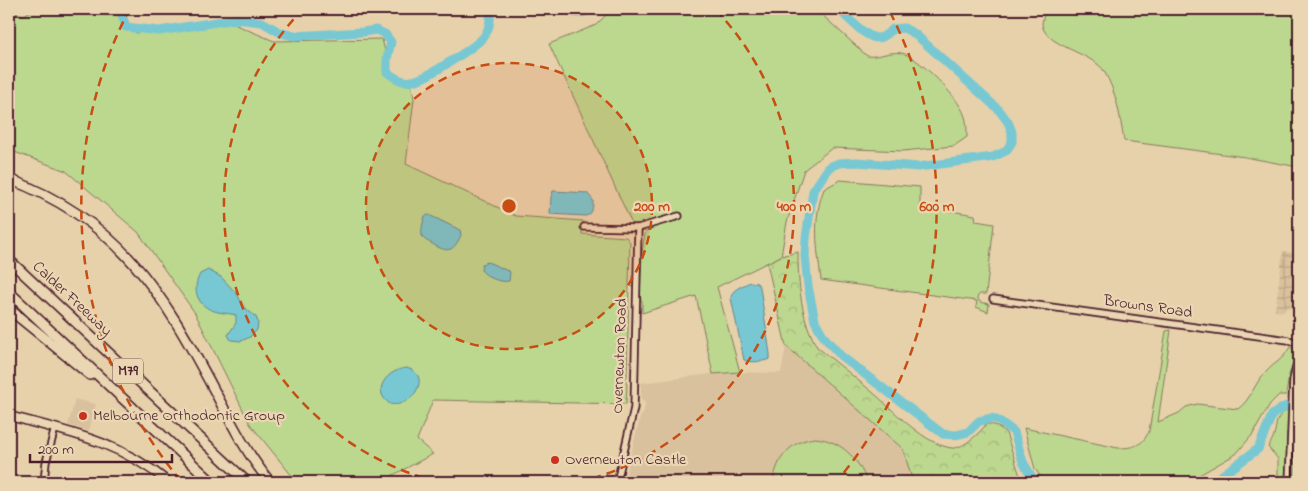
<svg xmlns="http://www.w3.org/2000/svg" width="1308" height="491" viewBox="0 0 1308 491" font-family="'Indie Flower',sans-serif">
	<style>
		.built { fill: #d9c19d }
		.industrial { fill: url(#industrial-grid) }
		.grass { fill: #bcd78e; stroke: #837b5c }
		.forest { fill: url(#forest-crowns); stroke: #837b5c }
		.water { fill: #77c8d2; stroke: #65848f }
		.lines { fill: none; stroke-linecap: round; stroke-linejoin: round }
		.river { stroke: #77c8d2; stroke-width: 9 }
		.minor-casing { stroke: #4a1f2b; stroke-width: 9 }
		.major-casing { stroke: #4a1f2b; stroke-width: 11 }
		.highway-casing { stroke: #4a1f2b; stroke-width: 12 }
		.minor { stroke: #ebd6b4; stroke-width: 5.5 }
		.major { stroke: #ebd6b4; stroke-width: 8 }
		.highway { stroke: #ebd6b4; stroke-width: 9 }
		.ring { fill: none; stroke: #c84d12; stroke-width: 2.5; stroke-dasharray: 9 6 }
		.poi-dot { fill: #c8321e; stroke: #ebd6b4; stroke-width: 2 }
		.labels { text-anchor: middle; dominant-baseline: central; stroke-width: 4.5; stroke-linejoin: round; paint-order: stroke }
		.shield { fill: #ebd6b4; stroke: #7a5654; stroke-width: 1 }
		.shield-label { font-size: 15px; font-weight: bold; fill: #4a1f2b }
		.street-label { font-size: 16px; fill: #4a1f2b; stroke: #ebd6b4 }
		.poi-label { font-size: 16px; fill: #4a1f2b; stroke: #ebd6b4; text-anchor: start }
		.centre { fill: #c84d12; stroke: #ebd6b4; stroke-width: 2.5 }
		.ring-label { font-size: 15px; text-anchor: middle; font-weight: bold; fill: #c84d12; stroke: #ebd6b4; stroke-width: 4.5; stroke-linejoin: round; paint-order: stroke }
	</style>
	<defs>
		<pattern id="industrial-grid" width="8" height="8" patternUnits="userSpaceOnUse" patternTransform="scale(1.25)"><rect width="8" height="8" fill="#d9c19d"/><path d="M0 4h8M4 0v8" fill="none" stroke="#bca587"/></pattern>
		<pattern id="forest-crowns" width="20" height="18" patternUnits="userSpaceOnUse" patternTransform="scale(1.25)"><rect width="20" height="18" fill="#bcd78e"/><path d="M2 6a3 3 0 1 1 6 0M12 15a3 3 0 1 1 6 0" fill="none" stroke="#a3b87b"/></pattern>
	</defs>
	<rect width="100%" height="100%" fill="#e7d1ab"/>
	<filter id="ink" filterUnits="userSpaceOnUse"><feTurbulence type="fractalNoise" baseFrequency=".02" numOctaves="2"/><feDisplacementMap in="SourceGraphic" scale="10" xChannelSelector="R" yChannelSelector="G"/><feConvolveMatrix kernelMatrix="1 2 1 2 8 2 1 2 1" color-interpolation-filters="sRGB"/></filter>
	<g filter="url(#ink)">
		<g class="built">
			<polygon points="786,346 903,449 913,482 624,482 640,418 644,411 645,402 641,399 641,383 725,372 781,373"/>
			<polygon points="75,399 94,404 96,403 89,431 68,425"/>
		</g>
		<polygon class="industrial" points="1283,251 1299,254 1299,310 1285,308 1284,312 1275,311"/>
		<g class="grass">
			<polygon points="34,9 111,9 136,33 229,22 274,41 382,39 392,79 405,85 411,82 414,99 406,164 516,216 583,221 582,234 626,237 630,242 627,377 625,378 627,385 626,404 433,400 417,440 433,454 380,482 297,482 250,424 195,313 138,232 66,171 9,150 9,12 24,15"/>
			<path d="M612,9H817L819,12L867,56C879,58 893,49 905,54C921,60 958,97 964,114C967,120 967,130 967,137L954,146L903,151L832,148L804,170L787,222L781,256L717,287L740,372L713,374L696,296L642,313V301L640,297C641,286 641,236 647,231C653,226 672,222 680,220L678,212L640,224H632L549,44L596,25Z"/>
			<path d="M1046,9H1299V161L1298,167L1245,157L1124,141C1120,117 1117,93 1104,71C1093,53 1044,46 1042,24C1042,19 1045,13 1046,9Z"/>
			<path d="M840,180L920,187V206L975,215L976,221L994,224L986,294H980L977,297L980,302L989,304L988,312L976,307L977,301L821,280C817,246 812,221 824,189Z"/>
			<path d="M1171,330L1158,422L1179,413L1186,407L1197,404L1238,409C1251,400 1254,383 1266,372C1276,361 1281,362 1290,347L1298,350L1289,375L1286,395H1279L1270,404L1253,434L1236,454L1187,482L1044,481L1035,469L1024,428L1118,448C1132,448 1143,446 1149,431L1166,331Z"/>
			<path d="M1299,405V482H1293L1295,472V431L1287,432L1286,482H1278V459L1268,447C1283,426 1266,416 1299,405Z"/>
			<path d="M815,438C841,440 859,459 867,482H773C777,458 790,441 815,438Z"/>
		</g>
		<path class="forest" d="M798,252C798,284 801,319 817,347C837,363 857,379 877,396C896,413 926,445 952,448C963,449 981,432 986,424C992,423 1002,428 1006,433L1022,482H913L903,449L786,346L767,263L781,256Z"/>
		<g class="water">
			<path d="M553,191L587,193L593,200C593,206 593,215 585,216L550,214L551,197Z"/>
			<path d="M429,215L460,230L461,235C453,253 447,253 431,243C427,241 424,240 422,236C421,230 423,222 425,216Z"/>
			<path d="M488,262L510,272L509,281C499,283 487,277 481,270L482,264Z"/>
			<path d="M208,270L221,277L237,294L244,307L256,317L258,322L257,330L250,337L241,341L231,340L228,335L236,323V315C228,313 217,313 209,309C195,301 193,287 200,274Z"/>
			<path d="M750,282L757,283L760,287L770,354V359C762,362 751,363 744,360L731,298C731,289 743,286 750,282Z"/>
			<path d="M406,368C434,374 412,409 390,404C370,390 388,370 406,368Z"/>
		</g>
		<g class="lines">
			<g class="river">
				<path d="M123,9V18L126,27L159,31L236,19L262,22L281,33L295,36L363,32L376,30L385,34L391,42L387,59V72C396,79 405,84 416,80C428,77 479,45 485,35C490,27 491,18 490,9"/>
				<path d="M567,9C573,15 584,14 590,9"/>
				<path d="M838,9C847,17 864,36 876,38C883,39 888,33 893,29L904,28L915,34L999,110L1008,122L1012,132V142L1006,151L993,157L918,167L857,162L839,163L829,167L813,191L806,238L805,256L808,286L815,321L824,337L841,356L943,434L956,435L968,432L979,421L992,418L1001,422L1014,432L1023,462L1035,482"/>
				<polyline points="1213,482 1258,449 1272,415 1284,407 1299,402"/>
			</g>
			<g class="minor-casing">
				<g id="minor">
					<polyline points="584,227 638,228 679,216"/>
					<polyline points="993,299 1288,340 1299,343"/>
					<polyline points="44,482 46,462 55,428"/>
					<polyline points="617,482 634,408 638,228"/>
					<polyline points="1289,482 1293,380 1299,356"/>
				</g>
			</g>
			<g class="major-casing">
				<path id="major" d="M9,416C69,432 119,441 168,482"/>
			</g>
			<g class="highway-casing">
				<g id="highway">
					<path d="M9,179C118,220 161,290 213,388C230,420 246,453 270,482"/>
					<polyline points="9,260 247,482"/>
					<polyline points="9,292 212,482"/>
					<polyline points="9,309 90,375"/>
				</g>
			</g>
			<use href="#minor" class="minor"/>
			<use href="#major" class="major"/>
			<use href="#highway" class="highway"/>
		</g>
	</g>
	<circle cx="509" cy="206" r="143" fill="#c84d12" fill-opacity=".12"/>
	<g class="ring">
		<circle cx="509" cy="206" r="143"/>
		<path d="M438 482A285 285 0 0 1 302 10M716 10A285 285 0 0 1 580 482"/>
		<path d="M181 481A428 428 0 0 1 128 12M890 12A428 428 0 0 1 837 481"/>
	</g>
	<g class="poi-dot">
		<circle cx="83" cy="416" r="5"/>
		<circle cx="555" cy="460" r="5"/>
	</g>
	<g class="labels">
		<rect class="shield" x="113" y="358.5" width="30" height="25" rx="4"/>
		<g class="shield-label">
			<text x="128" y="371">M79</text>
		</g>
		<g class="street-label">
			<text transform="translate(72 299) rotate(43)">Calder Freeway</text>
			<text transform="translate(1148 307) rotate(8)">Browns Road</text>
			<text transform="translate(620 356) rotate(-88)">Overnewton Road</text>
		</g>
		<g class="poi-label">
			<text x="93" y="416">Melbourne Orthodontic Group</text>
			<text x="565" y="460">Overnewton Castle</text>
		</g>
	</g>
	<circle cx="509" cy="206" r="8" class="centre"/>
	<g class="ring-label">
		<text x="652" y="211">200 m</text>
		<text x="794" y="211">400 m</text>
		<text x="937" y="211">600 m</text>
	</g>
	<rect width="1308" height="491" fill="none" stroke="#ebd6b4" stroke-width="30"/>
	<rect x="15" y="15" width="1278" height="461" fill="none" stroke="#4a1f2b" stroke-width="2" filter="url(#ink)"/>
	<path d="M30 454v8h142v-8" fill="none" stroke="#4a1f2b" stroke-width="2.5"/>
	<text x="38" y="454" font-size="15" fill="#4a1f2b" stroke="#ebd6b4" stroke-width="4" paint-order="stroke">200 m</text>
</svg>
